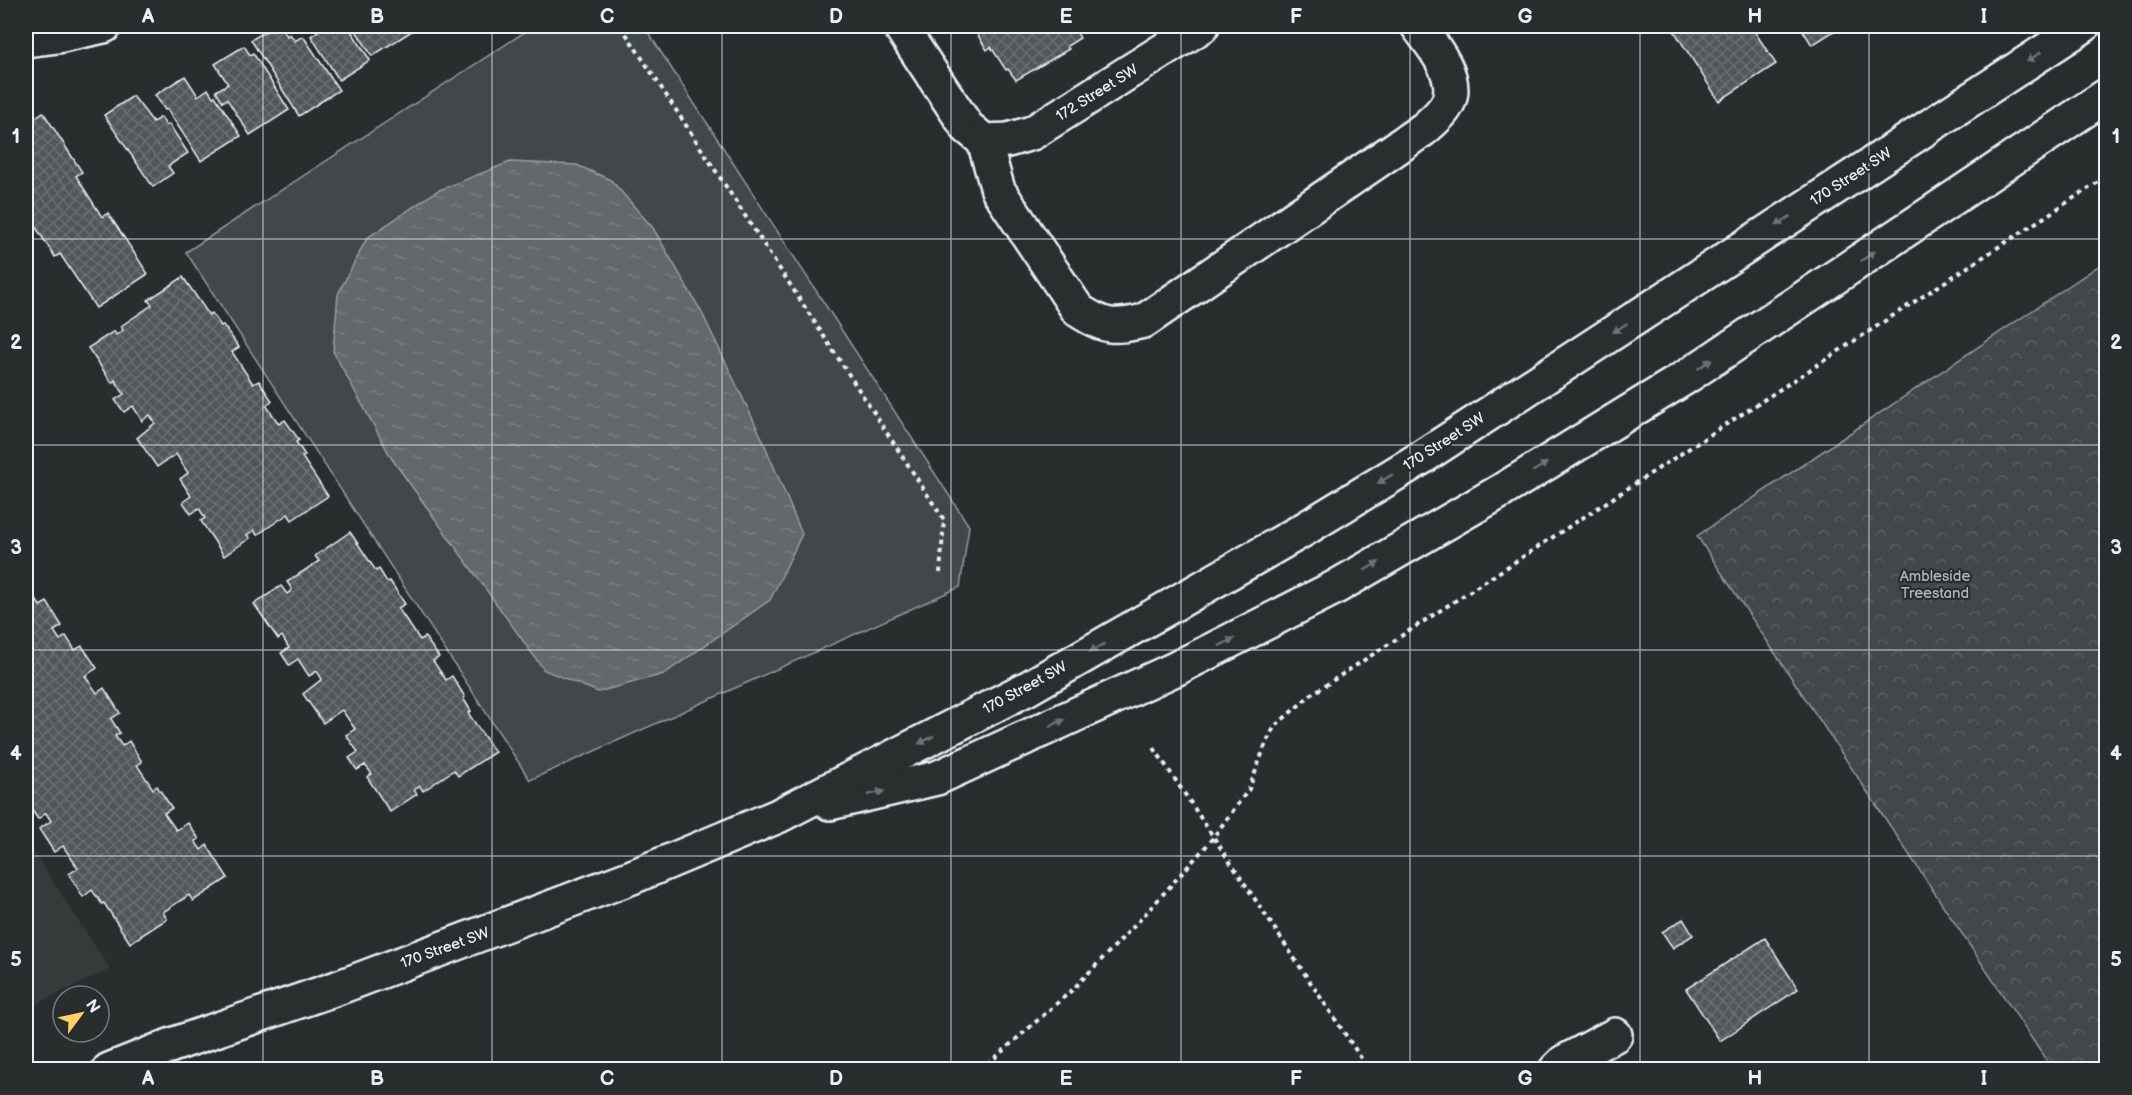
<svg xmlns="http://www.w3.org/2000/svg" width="2132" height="1095" viewBox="0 0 2132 1095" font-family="'Balsamiq Sans',sans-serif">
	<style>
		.built { fill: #363a3b }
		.green { fill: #424648; stroke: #959ca0; stroke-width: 1.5 }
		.forest { fill: url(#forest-crowns); stroke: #959ca0; stroke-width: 1.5 }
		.water { fill: url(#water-ripples); stroke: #989fa3; stroke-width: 1.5 }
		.building { fill: url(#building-cross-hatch); stroke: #e8f1f8; stroke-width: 1.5 }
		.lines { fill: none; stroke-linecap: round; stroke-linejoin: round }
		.minor-casing { stroke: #e8f1f8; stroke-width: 38 }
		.major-casing { stroke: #e8f1f8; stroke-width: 38 }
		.path { stroke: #e8f1f8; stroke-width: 4; stroke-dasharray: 4.5 4.5; stroke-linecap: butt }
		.minor { stroke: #2a2d2e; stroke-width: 33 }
		.major { stroke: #2a2d2e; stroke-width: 33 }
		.oneway { fill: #6c7275 }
		.grid { fill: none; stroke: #e8f1f8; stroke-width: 1.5; stroke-opacity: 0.55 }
		.labels { text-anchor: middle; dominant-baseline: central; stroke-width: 4.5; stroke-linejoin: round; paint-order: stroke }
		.street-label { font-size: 15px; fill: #e8f1f8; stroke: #2a2d2e }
		.park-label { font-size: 15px; fill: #aeb5ba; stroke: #2a2d2e }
		.neatline { fill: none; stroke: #e8f1f8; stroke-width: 2 }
		.grid-label { font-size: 20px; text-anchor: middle; font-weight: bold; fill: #e8f1f8 }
	</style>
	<defs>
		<pattern id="forest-crowns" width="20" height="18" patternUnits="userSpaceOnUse" patternTransform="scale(1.5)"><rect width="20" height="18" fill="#424648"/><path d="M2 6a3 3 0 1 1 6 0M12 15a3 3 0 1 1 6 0" fill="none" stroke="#5d6163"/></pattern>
		<pattern id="water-ripples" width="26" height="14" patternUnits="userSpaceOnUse" patternTransform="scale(1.5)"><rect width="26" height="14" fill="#63686b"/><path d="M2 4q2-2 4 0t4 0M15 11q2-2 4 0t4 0" fill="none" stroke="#797e81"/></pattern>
		<pattern id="building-cross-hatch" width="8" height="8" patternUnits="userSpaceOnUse" patternTransform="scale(1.5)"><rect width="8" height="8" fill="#535759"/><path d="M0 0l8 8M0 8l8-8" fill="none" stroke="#6c7072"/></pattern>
	</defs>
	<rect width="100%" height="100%" fill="#2a2d2e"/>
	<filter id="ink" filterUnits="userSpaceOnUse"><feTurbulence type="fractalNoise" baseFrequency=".0167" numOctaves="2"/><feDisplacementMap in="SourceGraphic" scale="12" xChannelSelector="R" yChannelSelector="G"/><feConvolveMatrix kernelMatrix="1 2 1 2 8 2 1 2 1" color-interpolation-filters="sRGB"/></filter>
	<g filter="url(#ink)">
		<polygon class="built" points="26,840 110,969 26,1009"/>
		<polygon class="green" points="532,26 644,26 969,526 960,587 530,780 186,252 531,28"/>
		<polygon class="forest" points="2106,261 2106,1069 2052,1069 1697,536"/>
		<polygon class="water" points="510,162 577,165 611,180 653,228 701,311 761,436 802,534 770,600 664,674 598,692 544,670 392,459 333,351 338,294 367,238 437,191"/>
		<g class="building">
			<polygon points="274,26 281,26 287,36 290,34 295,41 303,36 339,90 299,116 251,40"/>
			<polygon points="314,26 348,26 370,60 339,80 311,36 318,31"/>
			<polygon points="353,26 409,26 412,31 372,56"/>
			<polygon points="972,26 1075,26 1077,28 1075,29 1080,38 1067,46 1069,49 1016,80 1008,69 1006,70 991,47 987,50"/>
			<polygon points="1671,26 1751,26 1776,64 1719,101"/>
			<polygon points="1800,26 1842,26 1812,45"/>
			<polygon points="244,46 250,55 253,53 289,110 250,135 227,99 223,102 216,91 228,84 215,64"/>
			<polygon points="185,76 198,96 208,89 213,97 215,96 241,136 201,161 167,109 165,110 155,95"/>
			<polygon points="133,96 153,122 161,117 166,126 169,124 188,153 168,166 173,173 153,187 104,115"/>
			<polygon points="43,112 82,172 76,176 102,217 108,213 148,274 96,308 60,254 55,257 26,212 26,124"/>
			<polygon points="183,277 209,315 212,313 221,326 223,325 239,347 232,352 253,384 259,381 272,401 266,405 279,424 285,420 299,440 296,442 305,455 302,457 328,496 292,520 288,514 257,535 254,530 247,535 250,538 224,556 201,521 205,518 199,508 191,514 183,502 191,496 180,479 188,473 176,454 157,467 137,438 155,423 150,415 142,421 133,406 124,412 115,400 124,394 115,380 112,383 88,348 114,331 116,335 123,330 121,326 152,305 148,300"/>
			<polygon points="350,532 376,571 379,569 387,582 390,581 405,604 398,608 420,640 425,637 439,657 433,661 446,680 452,676 465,697 463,698 471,711 468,713 495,752 458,776 454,770 423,791 420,786 414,790 417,794 390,812 367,777 372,774 365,765 357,770 349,758 358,752 346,735 355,729 342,710 323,723 303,694 322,679 317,671 309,676 298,659 289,665 281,653 289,648 282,636 278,639 254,604 281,586 287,594 290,592 292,589 287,582 319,561 315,556"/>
			<polygon points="32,593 40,606 47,602 62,626 54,631 60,640 66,636 75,650 82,646 97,668 85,676 97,693 104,688 120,713 111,719 120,733 115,736 122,746 129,741 142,762 137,765 153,789 157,786 172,808 164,813 176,830 188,823 199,839 195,841 201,850 207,845 228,878 193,901 189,895 163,912 167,919 130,943 104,903 102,904 92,890 83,897 69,874 78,868 63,846 54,852 39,829 51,821 46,813 38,819 26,802 26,795 32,791 27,784 26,785 26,597"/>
			<polygon points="1683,919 1693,935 1673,948 1662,932"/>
			<polygon points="1765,938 1798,989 1720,1041 1686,989"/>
		</g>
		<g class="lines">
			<g class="minor-casing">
				<g id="minor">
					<polyline points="900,26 967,127 984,141"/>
					<polyline points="26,40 58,36 104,26"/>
					<path d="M984,141L998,190L1078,310C1105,328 1113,328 1144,321L1424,129C1434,120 1447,110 1450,97C1456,72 1431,44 1418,26"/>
					<polyline points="984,141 1008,140 1032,133 1202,26"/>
					<polyline points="1556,1070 1564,1062 1615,1035"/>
				</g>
			</g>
			<g class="major-casing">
				<g id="major">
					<polyline points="830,803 937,778 1175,669 1334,588 1501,491 1686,377 2106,96"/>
					<polyline points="109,1070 172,1045 337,988 632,877 778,816 1028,688 1303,530 1421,458 2083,26"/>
				</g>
			</g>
			<g class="path">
				<polyline points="621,26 944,520 940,573"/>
				<polyline points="1154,748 1369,1070"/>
				<polyline points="981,1070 1071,991 1138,922 1209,843 1249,789 1266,743 1275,726 1312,694 2106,177"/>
			</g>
			<use href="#minor" class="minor"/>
			<use href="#major" class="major"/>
		</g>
		<defs><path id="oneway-solid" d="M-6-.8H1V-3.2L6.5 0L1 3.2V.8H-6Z" transform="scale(1.5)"/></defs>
		<g class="oneway">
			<use href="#oneway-solid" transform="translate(2034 57) rotate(147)"/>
			<use href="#oneway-solid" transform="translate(1783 221) rotate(147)"/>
			<use href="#oneway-solid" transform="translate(1868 256) rotate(-34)"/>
			<use href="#oneway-solid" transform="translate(1620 328) rotate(147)"/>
			<use href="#oneway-solid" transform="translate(1705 364) rotate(-34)"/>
			<use href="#oneway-solid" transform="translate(1540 467) rotate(-32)"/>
			<use href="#oneway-solid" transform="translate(1385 479) rotate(149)"/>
			<use href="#oneway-solid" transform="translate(1372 566) rotate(-30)"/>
			<use href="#oneway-solid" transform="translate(1227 642) rotate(-27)"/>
			<use href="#oneway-solid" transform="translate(1097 648) rotate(150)"/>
			<use href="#oneway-solid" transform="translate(1057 723) rotate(-25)"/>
			<use href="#oneway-solid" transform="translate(926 740) rotate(153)"/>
			<use href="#oneway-solid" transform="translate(876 793) rotate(-13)"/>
		</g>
	</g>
	<path class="grid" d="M263,26V1070M492,26V1070M722,26V1070M951,26V1070M1181,26V1070M1410,26V1070M1640,26V1070M1869,26V1070M26,239H2106M26,445H2106M26,650H2106M26,856H2106"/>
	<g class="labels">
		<g class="street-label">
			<text transform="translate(1097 93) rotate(-32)">172 Street SW</text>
			<text transform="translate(1851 177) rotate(-33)">170 Street SW</text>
			<text transform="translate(1444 442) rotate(-33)">170 Street SW</text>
			<text transform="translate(1025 688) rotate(-29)">170 Street SW</text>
			<text transform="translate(445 948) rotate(-20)">170 Street SW</text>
		</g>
		<g class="park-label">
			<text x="1935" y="576">Ambleside<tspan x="1935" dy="17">Treestand</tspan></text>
		</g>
	</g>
	<rect width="2132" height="1095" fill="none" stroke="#2a2d2e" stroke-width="66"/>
	<g transform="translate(81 1014) rotate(57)"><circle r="28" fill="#2a2d2e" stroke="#767b7f" stroke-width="1.5"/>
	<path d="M0-4.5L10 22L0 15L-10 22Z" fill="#ffd166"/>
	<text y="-9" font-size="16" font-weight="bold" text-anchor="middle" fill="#e8f1f8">N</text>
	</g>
	<rect x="33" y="33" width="2066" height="1029" class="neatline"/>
	<g class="grid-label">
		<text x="148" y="23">A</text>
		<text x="377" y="23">B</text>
		<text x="607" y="23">C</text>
		<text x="836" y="23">D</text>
		<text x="1066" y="23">E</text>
		<text x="1296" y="23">F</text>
		<text x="1525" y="23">G</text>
		<text x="1755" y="23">H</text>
		<text x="1984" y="23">I</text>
		<text x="16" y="143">1</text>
		<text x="2116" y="143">1</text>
		<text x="16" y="349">2</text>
		<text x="2116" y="349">2</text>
		<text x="16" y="554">3</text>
		<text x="2116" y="554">3</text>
		<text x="16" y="760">4</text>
		<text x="2116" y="760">4</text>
		<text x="16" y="966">5</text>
		<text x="2116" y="966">5</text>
		<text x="148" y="1085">A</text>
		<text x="377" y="1085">B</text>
		<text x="607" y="1085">C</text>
		<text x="836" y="1085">D</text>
		<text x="1066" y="1085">E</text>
		<text x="1296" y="1085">F</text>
		<text x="1525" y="1085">G</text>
		<text x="1755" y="1085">H</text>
		<text x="1984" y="1085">I</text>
	</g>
</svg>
